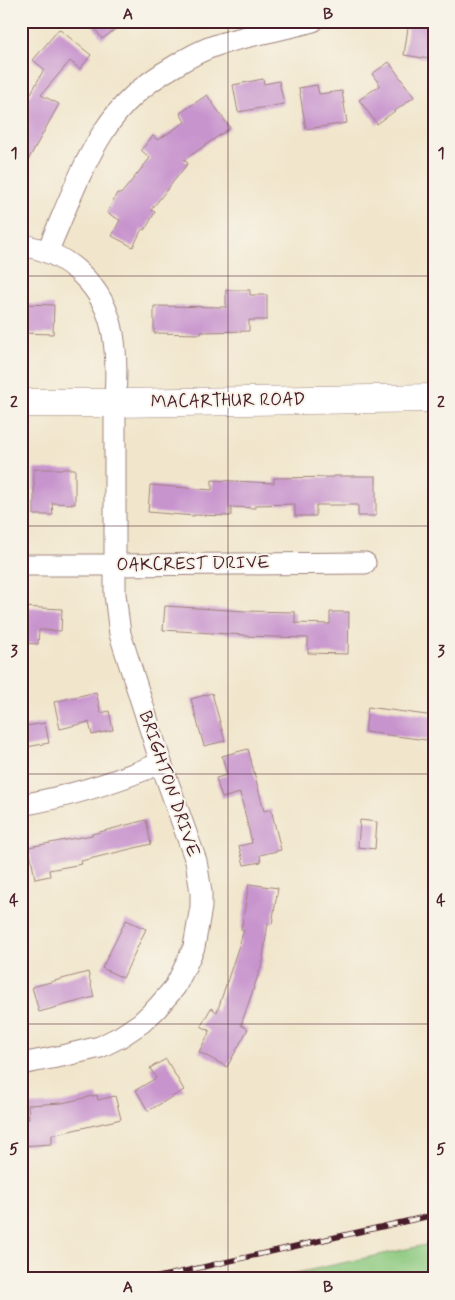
<svg xmlns="http://www.w3.org/2000/svg" width="455" height="1300" viewBox="0 0 455 1300" font-family="Mynerve,sans-serif">
	<style>
		.green { fill: #8cc97f; stroke: #6b7455 }
		.building { fill: #c894ce }
		.lines { fill: none; stroke-linecap: round; stroke-linejoin: round }
		.minor-casing { stroke: #9e827c; stroke-width: 23 }
		.tertiary-casing { stroke: #9e827c; stroke-width: 29 }
		.minor { stroke: #fff; stroke-width: 21 }
		.tertiary { stroke: #fff; stroke-width: 28 }
		.rail-casing { stroke: #4a1f2b; stroke-width: 5.5 }
		.rail { stroke: #f7f3e8; stroke-width: 4; stroke-dasharray: 11; stroke-linecap: butt }
		.grid { fill: none; stroke: #4a1f2b; stroke-width: 1; stroke-opacity: 0.55 }
		.labels { text-anchor: middle; dominant-baseline: central; stroke-width: 4; stroke-linejoin: round; paint-order: stroke }
		.street-label { font-size: 18px; fill: #4a1f2b; stroke: #f7f3e8 }
		.neatline { fill: none; stroke: #4a1f2b; stroke-width: 2 }
		.grid-label { font-size: 16px; text-anchor: middle; font-weight: bold; fill: #4a1f2b }
	</style>
	<rect width="100%" height="100%" fill="#f7f3e8"/>
	<filter id="ink" filterUnits="userSpaceOnUse"><feTurbulence type="fractalNoise" baseFrequency=".02" numOctaves="2"/><feDisplacementMap in="SourceGraphic" scale="10" xChannelSelector="R" yChannelSelector="G"/><feConvolveMatrix kernelMatrix="1 2 1 2 8 2 1 2 1" color-interpolation-filters="sRGB"/></filter>
	<filter id="wash" filterUnits="userSpaceOnUse"><feTurbulence type="fractalNoise" baseFrequency=".0096" numOctaves="4" result="noise"/><feDisplacementMap in="SourceGraphic" scale="20" xChannelSelector="R" yChannelSelector="G"/><feGaussianBlur stdDeviation="1.12" result="paint"/><feColorMatrix in="noise" values="0 0 0 0 0 0 0 0 0 0 0 0 0 0 0 0 0 1.4 0 .05"/><feComposite in="paint" operator="in"/></filter>
	<g filter="url(#wash)">
		<rect width="100%" height="100%" fill="#f1e6cc"/>
		<polygon class="green" points="434,1243 434,1279 269,1279"/>
		<g id="blocks">
			<g class="building">
				<polygon points="90,21 127,21 102,39"/>
				<polygon points="409,21 434,21 434,31 430,59 404,55"/>
				<polygon points="59,29 91,55 80,69 70,61 41,95 59,104 21,173 21,112 44,69 33,60"/>
				<polygon points="389,62 414,97 377,124 359,100 380,85 372,74"/>
				<polygon points="263,79 264,84 279,81 284,104 238,112 233,85"/>
				<polygon points="317,85 319,94 342,91 347,123 306,129 299,88"/>
				<polygon points="207,95 230,128 184,160 188,163 151,210 155,212 145,230 142,229 133,247 112,236 120,220 107,213 117,193 121,194 150,158 141,150 153,136 158,140 185,122 180,113"/>
				<polygon points="226,290 250,290 250,295 267,295 267,320 249,320 249,331 201,332 201,334 154,333 154,306 226,307"/>
				<polygon points="21,304 54,305 53,334 21,333"/>
				<polygon points="34,469 75,469 75,504 52,503 53,515 34,515"/>
				<polygon points="334,476 376,476 376,516 358,516 358,505 316,505 316,516 295,516 295,504 255,505 255,508 231,507 231,516 194,515 194,516 148,512 150,485 212,490 212,480 274,483 274,478 334,477"/>
				<polygon points="165,606 245,611 295,612 295,623 330,624 330,612 349,612 348,654 308,653 308,638 245,636 245,635 163,630"/>
				<polygon points="21,607 62,609 61,631 39,630 38,644 21,643"/>
				<polygon points="96,692 101,713 109,711 113,730 92,735 89,722 60,729 54,702"/>
				<polygon points="212,693 225,741 204,746 191,699"/>
				<polygon points="368,707 434,716 434,741 365,732"/>
				<polygon points="45,723 49,743 21,748 21,727"/>
				<polygon points="248,749 264,811 271,809 281,850 260,855 261,862 244,865 239,846 252,843 240,793 222,798 216,778 227,775 222,756"/>
				<polygon points="146,820 151,844 81,861 82,864 49,870 50,876 35,879 29,847 92,835 92,834"/>
				<polygon points="360,820 377,822 375,849 358,847"/>
				<polygon points="249,884 278,888 272,924 268,923 263,957 264,958 241,1025 248,1029 227,1067 199,1052 210,1031 201,1026 211,1008 217,1012 244,930 241,930"/>
				<polygon points="126,920 146,929 123,978 102,968"/>
				<polygon points="88,972 94,997 39,1012 32,987"/>
				<polygon points="166,1059 184,1090 148,1111 136,1090 156,1078 150,1068"/>
				<polygon points="97,1095 98,1100 115,1096 121,1119 52,1135 52,1144 21,1146 21,1119 29,1119 28,1105 62,1103"/>
			</g>
		</g>
	</g>
	<g filter="url(#ink)">
		<use href="#blocks" fill-opacity="0" stroke="#9e827c" stroke-width="1"/>
		<g class="lines">
			<g class="minor-casing">
				<g id="minor">
					<path d="M21,245C68,252 105,287 113,334C117,357 116,380 115,403V594L120,634L161,763L196,861L201,892V907L194,947L185,967L175,987L157,1008L141,1023L120,1037L100,1047L62,1056L21,1064"/>
					<path d="M47,252C65,212 80,168 104,131C121,104 145,83 173,67C187,58 201,50 217,45C248,35 282,30 313,21"/>
					<polyline points="21,565 115,565 365,563"/>
					<path d="M21,805C67,797 118,781 161,763"/>
				</g>
			</g>
			<g class="tertiary-casing">
				<polyline id="tertiary" points="21,403 115,403 434,398"/>
			</g>
			<use href="#minor" class="minor"/>
			<use href="#tertiary" class="tertiary"/>
			<g class="rail-casing">
				<polyline id="rail" points="150,1279 434,1215"/>
			</g>
			<use href="#rail" class="rail"/>
		</g>
	</g>
	<path class="grid" d="M228,21V1279M21,276H434M21,526H434M21,774H434M21,1024H434"/>
	<g class="labels">
		<g class="street-label">
			<text transform="translate(228 401) rotate(-1)">MACARTHUR ROAD</text>
			<text transform="translate(193 564) rotate(-1)">OAKCREST DRIVE</text>
			<text transform="translate(169 784) rotate(71)">BRIGHTON DRIVE</text>
		</g>
	</g>
	<rect width="455" height="1300" fill="none" stroke="#f7f3e8" stroke-width="55"/>
	<rect x="28" y="28" width="400" height="1244" class="neatline"/>
	<g class="grid-label">
		<text x="128" y="19">A</text>
		<text x="328" y="19">B</text>
		<text x="14" y="158">1</text>
		<text x="441" y="158">1</text>
		<text x="14" y="407">2</text>
		<text x="441" y="407">2</text>
		<text x="14" y="656">3</text>
		<text x="441" y="656">3</text>
		<text x="14" y="905">4</text>
		<text x="441" y="905">4</text>
		<text x="14" y="1154">5</text>
		<text x="441" y="1154">5</text>
		<text x="128" y="1292">A</text>
		<text x="328" y="1292">B</text>
	</g>
</svg>
